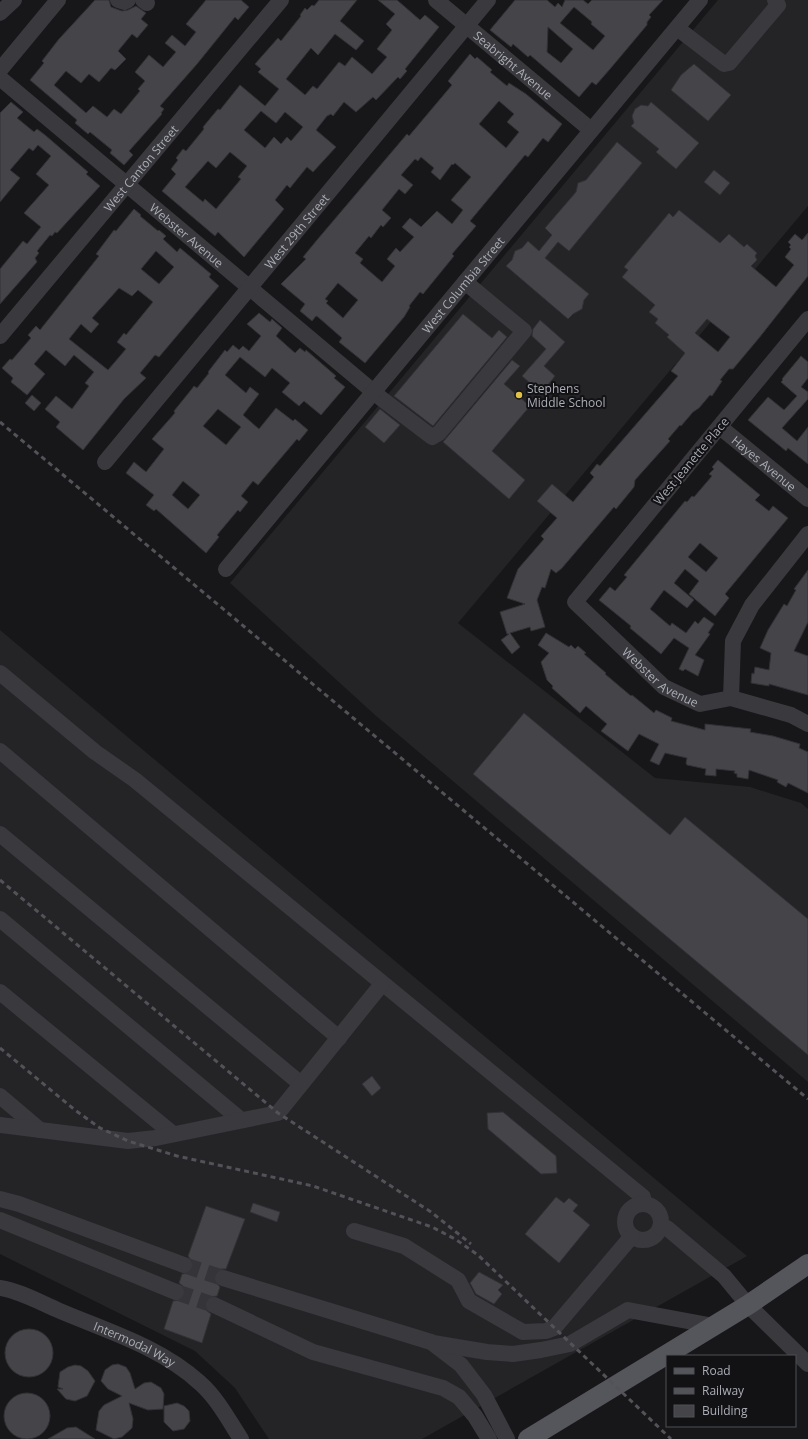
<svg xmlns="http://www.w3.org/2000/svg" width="808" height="1439" viewBox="0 0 808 1439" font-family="'Open Sans',sans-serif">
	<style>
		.built { fill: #242326 }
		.building { fill: #454449; stroke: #323135; fill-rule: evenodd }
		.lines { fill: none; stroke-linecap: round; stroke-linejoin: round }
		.minor-tunnel { stroke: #353539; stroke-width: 16; stroke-dasharray: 16 8; stroke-linecap: butt }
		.minor { stroke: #39393e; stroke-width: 16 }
		.major { stroke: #55555c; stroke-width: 20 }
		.rail { stroke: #525258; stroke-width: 3; stroke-dasharray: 5 4; stroke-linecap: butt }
		.poi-dot { fill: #e0c248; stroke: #121214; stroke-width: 1.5 }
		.labels { text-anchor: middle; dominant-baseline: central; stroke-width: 4; stroke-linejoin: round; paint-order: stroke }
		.street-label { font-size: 12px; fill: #abadb7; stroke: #121214 }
		.poi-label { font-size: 12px; fill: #abadb7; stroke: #121214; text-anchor: start }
	</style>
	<rect width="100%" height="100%" fill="#171719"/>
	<g class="built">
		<polygon points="718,0 808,0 808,206 458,623 655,778 750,787 801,803 808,809 808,1082 375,715 230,583"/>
		<polygon points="0,630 747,1256 422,1439 269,1439 235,1388 195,1351 0,1254"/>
	</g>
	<g class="building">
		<polygon points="95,0 109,0 111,7 122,11 128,10 136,6 146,13 141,19 148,25 137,38 132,34 118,51 126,59 115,70 111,68 99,82 89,74 81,83 66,71 54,85 86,113 93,106 107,117 114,109 121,114 140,91 138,89 145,81 135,72 149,55 163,67 176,52 165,43 172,35 185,46 196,32 186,24 206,0 241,0 249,7 238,20 235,17 197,64 160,106 164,109 161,113 162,114 129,151 133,155 124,165 110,153 112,150 90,132 88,134 75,123 77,120 30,80 44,63 42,61 59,39"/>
		<path d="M319,0H357L340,21L364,41L356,50L335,34L318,55L311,48L286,79L305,95L313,86L317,89L339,62L345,66L352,57L372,74L387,57L377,49L392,30L386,24L395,14L378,0H397L420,20L425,15L439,27L405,69L407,71L400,79L398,77L376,100L373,97L356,112L344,102L333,116L331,114L327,116L316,130L336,147L313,172L307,167L290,188L287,185L275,200L284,209L244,257L218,232L215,236L162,191L176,174L171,169L178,160L176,158L183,149L186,151L204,129L203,127L218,109L220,110L240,85L265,106L279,89L258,72L261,69L255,64L278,38L281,41L301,16L300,15L305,8L307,10L312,5L314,6ZM261,111L276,123L285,112L303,127L291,141L287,137L281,144L274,137L265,148L244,130ZM230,152L247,166L238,177L241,179L216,209L205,199L203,202L185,187L208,161L216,168Z"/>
		<path d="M515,0H547L555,7L558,3L562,7L565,0H583L588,4L592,0H663L649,15L651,17L647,22V25L610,69L596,85L592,82L579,97L530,55L528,57L513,44L511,47L490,30ZM574,7L592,22L591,24L605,36L593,50L560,23ZM548,27L573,49L561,63L547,52Z"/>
		<path d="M470,54L475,59L477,57L492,70L490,72L507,86L509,83L526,94L562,124L548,142L543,138L528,157L525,155L470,221L476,226L452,254L454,256L423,294L420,292L409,306L410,307L404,317L365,363L339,342L342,338L318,317L316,316L312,321L300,311L305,304L281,284L306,259L303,257L317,240L407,134L409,136L452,85L448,81ZM499,101L514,114L507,122L519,132L506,148L479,124ZM421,157L434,168L431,172L440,180L452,164L453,165L455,163L471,177L451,200L463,210L452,224L437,211L421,227L410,218L402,227L414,237L400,252L396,248L387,259L395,266L382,282L360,263L363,259L355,253L369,236L371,238L381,225L383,227L391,218L382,210L399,189L405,194L413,185L401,175L415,159L418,161ZM338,283L358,300L343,318L326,303L328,301L325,299Z"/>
		<polygon points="694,64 731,95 708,121 671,90 681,75"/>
		<polygon points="11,102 23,112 17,118 34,132 37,129 45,135 88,172 86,174 100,186 57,233 55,232 52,236 50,235 37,251 39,253 35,258 37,262 0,304 0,269 23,241 27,244 41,227 24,213 49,185 36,174 51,156 38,145 33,151 29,148 10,170 20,178 0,202 0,113"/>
		<polygon points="651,102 699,143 676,169 656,152 659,149 631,126 634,123 632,116 635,109 641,105 648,106"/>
		<polygon points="617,142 642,163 570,250 569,251 558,242 545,258 589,294 584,300 582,309 573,314 568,319 506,266 512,260 515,251 522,248 528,241 539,251 552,235 545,228 576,192 578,183 586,180"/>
		<polygon points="714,170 730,183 720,195 704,182"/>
		<path d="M134,209L141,215L140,216L158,231L159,230L166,236L163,239L177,252L180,248L211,274L209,277L219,286L159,357L155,355L140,373L146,378L124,399L83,450L56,427L60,422L45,409L56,396L72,409L89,386L85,383L94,372L74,355L65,366L46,350L34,364L45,374L27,395L11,382L13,378L2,368L10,359L12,360L31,338L28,335L36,326L40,330L99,256L96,254L114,230L116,231ZM156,251L174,267L159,284L141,269ZM119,288L132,296L138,290L153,302L126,335L124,333L117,342L126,349L108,370L69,339L81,324L91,333L99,324L92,318Z"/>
		<path d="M679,210L720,243L729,234L744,247L747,244L757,253L755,256L757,260L751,266L776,287L794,265L785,257L791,249L789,247L791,245L788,242L795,234L802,240L808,233V276L759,338L733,369H729L720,380L722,381L712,396L710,395L699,408L693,412L681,426L680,425L668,439L670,441L635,480L634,487L616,509L614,507L562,568L556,573L551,569L545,588L542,587L537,600L545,627L531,631L530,627L510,633L520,647L512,654L501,640L509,634H507L500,612L525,604L507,598L518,569L544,539L541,536L557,518L537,501L552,484L573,502L594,477L590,473L597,464L600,466L678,376L671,371L685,353L667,337L669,335L655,323L658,319L649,312L655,305L622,277L628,270L624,267L669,213L673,217ZM707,319L730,337L718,352L695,333Z"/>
		<path d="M259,313L270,322L272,319L282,328L276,336L295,353L300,348L305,352L306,350L336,376L334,378L345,387L321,415L304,401L299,406L282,392L290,383L272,368L265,377L240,357L225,375L246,393L250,387L259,394L243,415L259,429L276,408L293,421L295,419L308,430L299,441L297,439L258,485L253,481L241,496L248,502L240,512L238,510L217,535L219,537L206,553L156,509L154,511L146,505L154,495L126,473L134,462L146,472L164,449L152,439L175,413L174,411L191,390L194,386L197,388L209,373L208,372L225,350L227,352L233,345L239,350L243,346L249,351L261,336L247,324ZM218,409L241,427L226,445L203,426ZM183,481L200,495L188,509L172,495Z"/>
		<polygon points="463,314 492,338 499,330 507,337 433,426 394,396"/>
		<polygon points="540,320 565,342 544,366 555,376 547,386 545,384 539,391 522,376 546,349 532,336 533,329"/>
		<polygon points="801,356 808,362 808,378 801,387 808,392 808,399 782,428 797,441 808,427 808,464 788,448 786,451 748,420 768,397 784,410 797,396 781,382 783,380 782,379"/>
		<polygon points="512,360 520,366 504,384 530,406 492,451 525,480 509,499 443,442"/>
		<polygon points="32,395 41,403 34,411 25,403"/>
		<polygon points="380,409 400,425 384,443 365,427"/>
		<path d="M718,460L760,495L755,500L769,511L773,506L788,518L725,594L729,598L715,616L689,594L699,581L685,569L674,583L694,600L687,608L664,590L650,609L670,626L672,623L686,633L695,621L698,624L704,617L714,624L708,633L710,634L695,655L704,660L698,676L685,669L683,671L679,669L689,648L674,638L661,654L630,628L631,626L599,600L610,587L615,591L627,577L624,575L685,501L687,502L692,496L694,497L712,476L709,474L714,469L712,467ZM700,543L718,558L706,572L688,557Z"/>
		<polygon points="808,570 808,622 794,651 808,656 808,695 769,684 769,686 751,683 752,673 754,674 755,667 769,670 771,653 760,648 768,630 784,604 787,606 796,590 794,589"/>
		<polygon points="546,633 569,647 571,645 575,649 578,646 586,653 584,654 606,673 605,674 631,696 632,695 654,713 656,710 672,718 671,721 705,730 705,724 751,729 750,732 773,736 800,744 799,748 808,752 808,793 788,783 786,787 777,782 778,780 749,770 748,779 737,777 737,774 734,773 735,771 716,769 716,776 705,775 706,769 687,765 686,763 687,758 665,753 659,765 650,761 659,744 639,734 628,751 601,731 607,724 586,706 580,713 552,688 553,686 547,680 541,662 549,653 538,645"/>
		<polygon points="524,713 670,835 685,817 808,919 808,1055 473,774"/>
		<polygon points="372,1076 381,1088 372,1096 362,1084"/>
		<polygon points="503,1112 556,1156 557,1173 541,1174 488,1129 487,1113"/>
		<polygon points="556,1197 564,1203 569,1198 578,1205 573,1211 590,1225 559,1263 525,1234"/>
		<polygon points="253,1203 280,1212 277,1222 250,1212"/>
		<polygon points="206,1206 245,1219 226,1269 221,1269 214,1275 214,1280 220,1287 217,1296 209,1297 205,1301 206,1310 211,1314 202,1343 164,1329 173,1301 181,1300 185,1295 184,1287 179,1283 182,1274 190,1273 193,1268 193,1263 188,1256"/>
		<polygon points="479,1272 503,1285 498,1290 502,1294 494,1304 476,1294 470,1283"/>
		<circle cx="29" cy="1353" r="24"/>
		<polygon points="118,1364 126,1367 130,1373 135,1389 144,1383 151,1382 161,1388 164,1394 163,1409 148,1410 129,1403 133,1419 132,1428 122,1437 114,1439 96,1430 99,1411 104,1405 122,1396 108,1389 101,1381 105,1370 112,1365"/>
		<polygon points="75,1365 81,1366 88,1371 95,1381 87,1396 75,1401 66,1399 57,1389 63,1389 58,1387 60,1372 68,1367"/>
		<circle cx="27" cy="1416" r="23"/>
		<polygon points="177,1403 184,1406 189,1411 190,1421 184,1429 173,1431 164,1422 164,1406"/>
		<polygon points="76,1427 95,1439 48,1439 67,1428"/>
	</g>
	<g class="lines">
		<g class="minor-tunnel">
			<polyline points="184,1265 223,1278"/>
			<polyline points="176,1292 214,1305"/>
		</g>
		<g class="minor">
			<polyline points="118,0 124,2 128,0"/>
			<polyline points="143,0 147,3"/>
			<path id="s1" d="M436,0L591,130"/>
			<polyline points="0,13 14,0"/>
			<polyline points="677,28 724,64 729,63 778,5 775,0"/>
			<polyline points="0,70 58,0"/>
			<path id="s2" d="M0,78L382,399L432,437L439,433L524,331L465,282"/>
			<path id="s3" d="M808,319L575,602L664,687L700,704L731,698L791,715L808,724"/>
			<path id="s4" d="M0,336L281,0"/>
			<path id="s5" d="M720,427L808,499"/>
			<path id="s6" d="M105,462L488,0"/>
			<path id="s7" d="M226,569L700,0"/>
			<polyline points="0,673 95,752 135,780 643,1197 641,1204"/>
			<polyline points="731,698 733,641 752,605 808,534"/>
			<polyline points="0,751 339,1038"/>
			<polyline points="0,834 301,1084"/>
			<polyline points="0,919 241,1120"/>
			<polyline points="0,992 173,1134"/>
			<polyline points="0,1096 40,1130"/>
			<polyline points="0,1125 128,1141 156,1138 278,1113 382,984"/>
			<polyline points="0,1199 19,1204 184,1265"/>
			<circle cx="643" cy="1222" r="18"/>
			<polyline points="0,1220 176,1292"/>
			<polyline points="660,1228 667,1228 724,1276 748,1305 808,1364"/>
			<polyline points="354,1231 404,1246 458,1280 469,1301 523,1332 546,1331 554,1328 632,1236"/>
			<polyline points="223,1278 431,1342 461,1365 484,1395 507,1439"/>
			<path id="s8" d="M0,1288C20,1291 41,1303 60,1311C107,1331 161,1347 200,1383C217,1398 228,1419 241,1439"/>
			<polyline points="214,1305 313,1352 443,1388 459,1397 475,1416 489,1439"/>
			<polyline points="433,1343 487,1352 513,1354 541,1350 570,1344 628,1310 714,1326"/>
		</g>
		<polyline class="major" points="528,1439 748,1305 808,1264"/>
		<g class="rail">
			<polyline points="0,422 808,1099"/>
			<polyline points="0,880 278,1113 431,1212 471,1244"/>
			<polyline points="0,1048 75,1110 100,1128 128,1141 177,1156 313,1186 432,1227 455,1239 478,1255 671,1439"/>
		</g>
	</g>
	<circle class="poi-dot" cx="519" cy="395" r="4"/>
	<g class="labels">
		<g class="street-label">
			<text stroke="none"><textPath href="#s1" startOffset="101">Seabright Avenue</textPath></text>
			<text stroke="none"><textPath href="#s4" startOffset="219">West Canton Street</textPath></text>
			<text stroke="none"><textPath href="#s6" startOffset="300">West 29th Street</textPath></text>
			<text stroke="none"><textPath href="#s2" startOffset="244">Webster Avenue</textPath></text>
			<text stroke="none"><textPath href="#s7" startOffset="370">West Columbia Street</textPath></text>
			<text transform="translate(691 461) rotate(-50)">West Jeanette Place</text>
			<text stroke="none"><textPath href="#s5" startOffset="57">Hayes Avenue</textPath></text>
			<text stroke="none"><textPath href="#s3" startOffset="481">Webster Avenue</textPath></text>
			<text stroke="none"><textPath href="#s8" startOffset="146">Intermodal Way</textPath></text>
		</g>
		<g class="poi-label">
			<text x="527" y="388">Stephens<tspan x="527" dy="14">Middle School</tspan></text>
		</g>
	</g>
	<rect x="666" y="1355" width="130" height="72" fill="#121214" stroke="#4f5055"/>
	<rect x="674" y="1368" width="20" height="6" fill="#55555c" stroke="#4f5055"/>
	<text x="702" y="1375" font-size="12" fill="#abadb7">Road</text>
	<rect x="674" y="1388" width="20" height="6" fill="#525258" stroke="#4f5055"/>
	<text x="702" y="1395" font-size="12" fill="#abadb7">Railway</text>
	<rect x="674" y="1405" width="20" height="12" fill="#454449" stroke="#4f5055"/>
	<text x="702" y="1415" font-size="12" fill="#abadb7">Building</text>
</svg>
